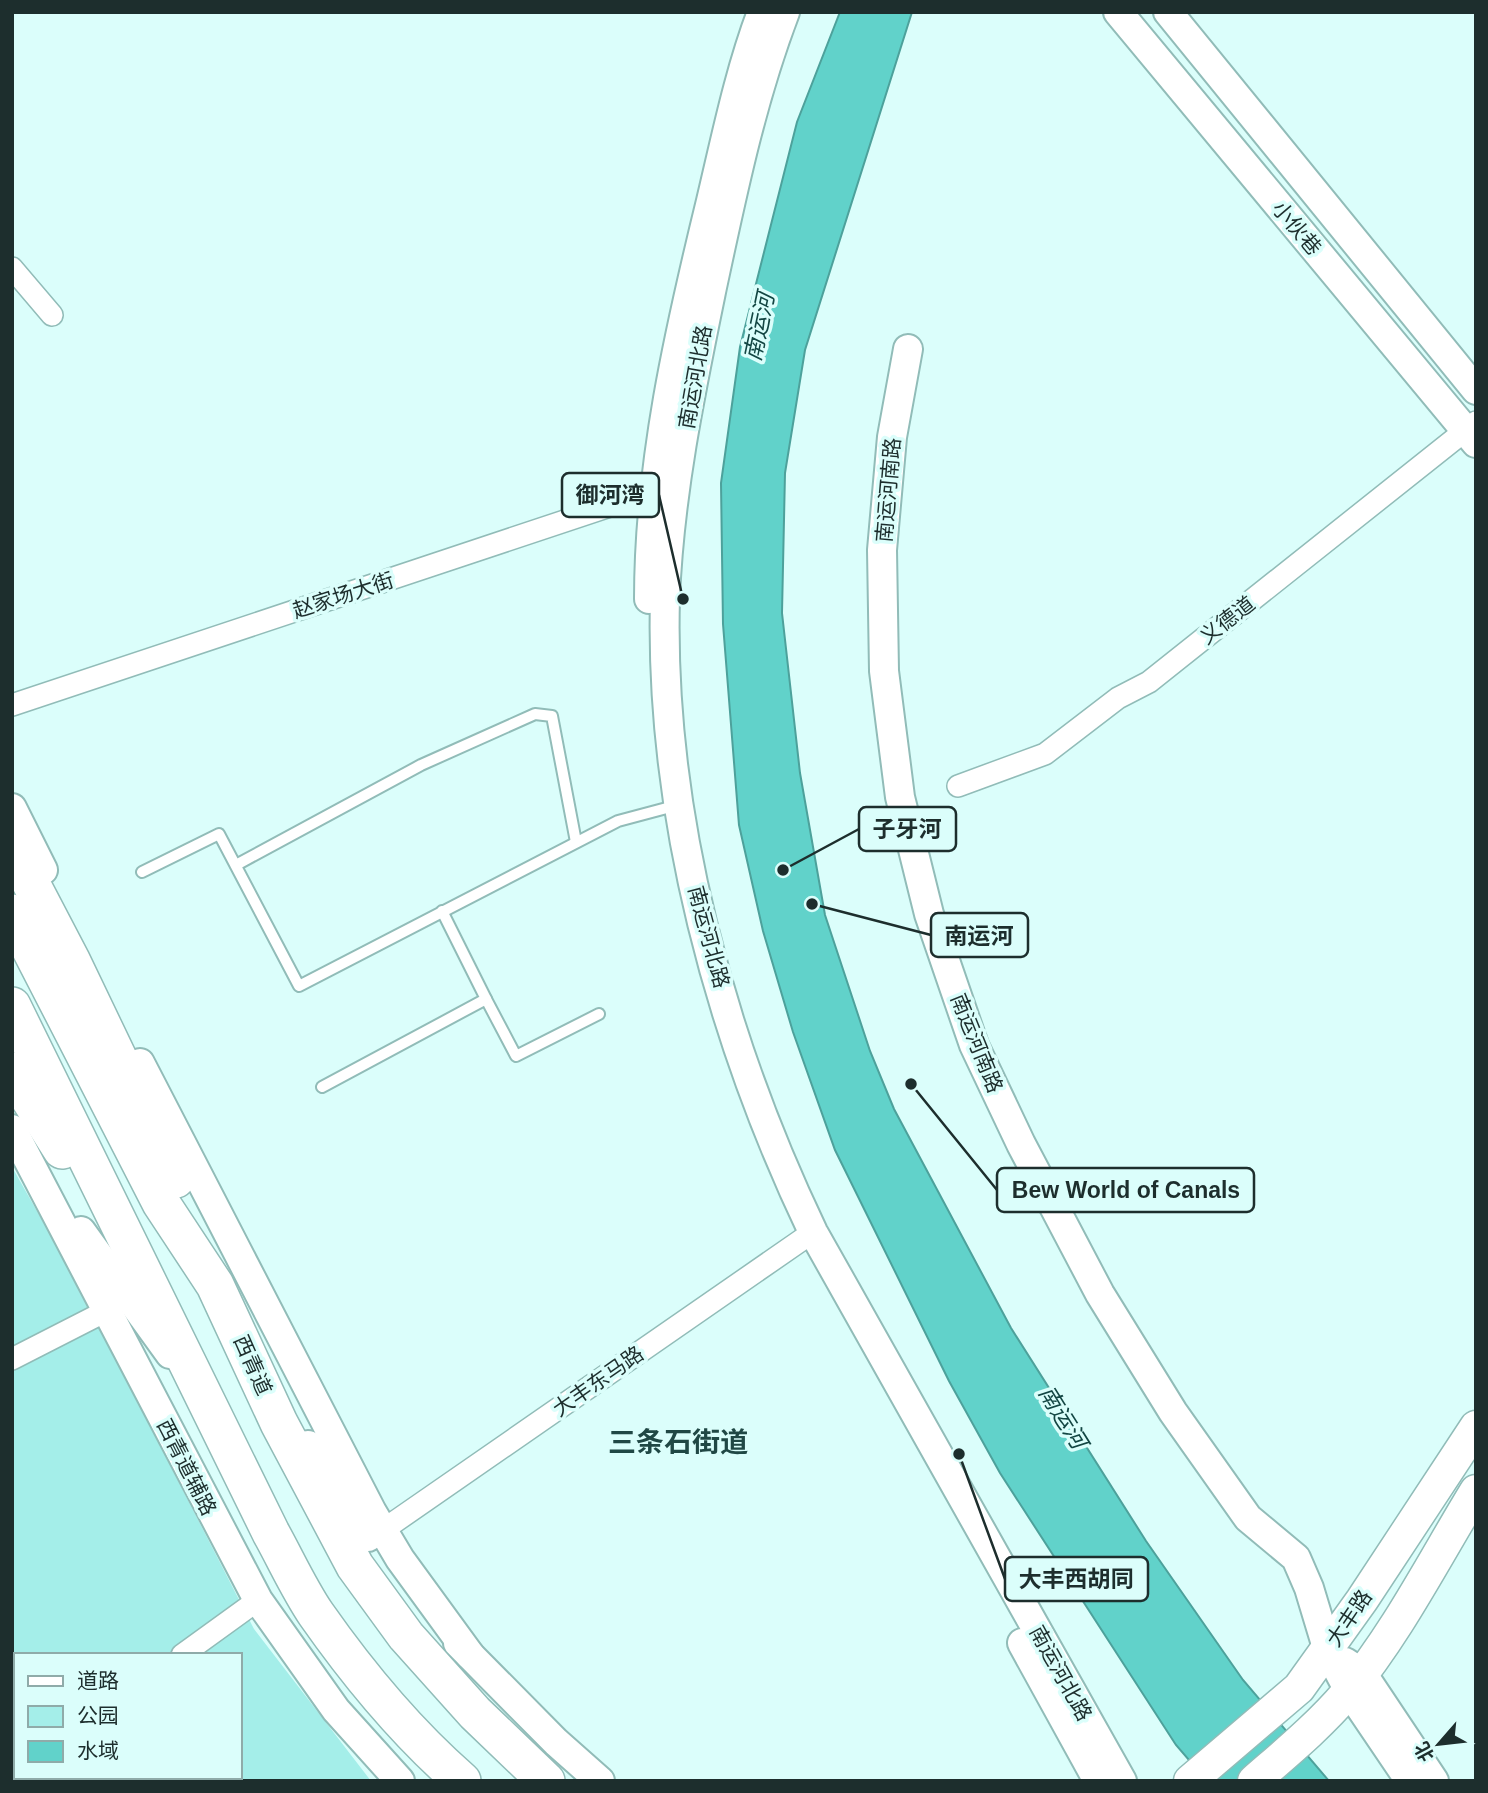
<svg xmlns="http://www.w3.org/2000/svg" width="1488" height="1793" viewBox="0 0 1488 1793" font-family="Arial,'Noto Sans SC',sans-serif">
	<style>
		.green { fill: #a4eee9 }
		.water { fill: #61d2ca; stroke: #4da19b; stroke-width: 2 }
		.lines { fill: none; stroke-linecap: round; stroke-linejoin: round }
		.lane-casing { stroke: #91bcb8; stroke-width: 14 }
		.street-casing { stroke: #91bcb8; stroke-width: 24 }
		.secondary-casing { stroke: #91bcb8; stroke-width: 32 }
		.primary-casing { stroke: #91bcb8; stroke-width: 35 }
		.highway-casing { stroke: #91bcb8; stroke-width: 40 }
		.lane { stroke: #fff; stroke-width: 10 }
		.street { stroke: #fff; stroke-width: 21 }
		.secondary { stroke: #fff; stroke-width: 28 }
		.primary { stroke: #fff; stroke-width: 32 }
		.highway { stroke: #fff; stroke-width: 37 }
		.labels { text-anchor: middle; dominant-baseline: central; stroke-width: 7; stroke-linejoin: round; paint-order: stroke }
		.street-label { font-size: 21px; fill: #1d2e2d; stroke: #dbfefb }
		.water-label { font-size: 23px; font-style: italic; fill: #134643; stroke: #dbfefb }
		.district-label { font-size: 28px; font-weight: bold; fill: #204845; stroke: #dbfefb }
		.leader { fill: none; stroke: #1d2e2d; stroke-width: 2.5 }
		.callout-dot { fill: #1d2e2d; stroke: #dbfefb; stroke-width: 2.5 }
		.callout { fill: #dbfefb; stroke: #1d2e2d; stroke-width: 2.5 }
		.callout-label { font-size: 23px; text-anchor: middle; font-weight: bold; fill: #1d2e2d }
	</style>
	<rect width="100%" height="100%" fill="#dbfefb"/>
	<polygon class="green" points="12,1167 67,1264 254,1629 371,1781 65,1781 62,1777 240,1777 240,1655 16,1655 16,1722 12,1718"/>
	<polygon class="water" points="840,12 912,12 805,350 785,473 782,613 800,773 825,915 870,1051 894,1109 1011,1328 1146,1541 1243,1680 1329,1781 1207,1781 1176,1745 1000,1473 949,1381 835,1150 793,1032 763,931 739,825 723,624 721,483 740,347 797,122"/>
	<g class="lines">
		<g class="lane-casing">
			<g id="lane">
				<polyline points="236,865 421,765 535,714 552,716 576,842"/>
				<polyline points="142,872 219,834 299,986 618,821 678,805"/>
				<polyline points="486,999 516,1056 599,1014"/>
				<polyline points="322,1087 486,999 442,911"/>
			</g>
		</g>
		<g class="street-casing">
			<g id="street">
				<polyline points="12,268 52,315"/>
				<polyline points="12,705 655,491 668,492"/>
				<polyline points="958,786 1045,754 1118,698 1149,682 1476,422"/>
				<polyline points="12,1359 106,1311"/>
				<polyline points="383,1530 813,1232"/>
				<polyline points="182,1655 258,1600"/>
				<polyline points="12,1776 16,1774"/>
			</g>
		</g>
		<g class="secondary-casing">
			<g id="secondary">
				<path d="M785,12C751,101 732,194 712,287C691,389 669,494 665,598C659,813 721,1040 813,1232L1122,1781"/>
				<polyline points="1118,12 1476,443"/>
				<polyline points="1168,12 1476,390"/>
				<polyline points="908,349 892,437 882,550 884,671 900,797 929,914 974,1045 1021,1144 1100,1294 1173,1412 1248,1518 1296,1558 1309,1588 1328,1651 1349,1691 1410,1781"/>
				<path d="M649,599C649,464 679,332 711,201C726,138 739,73 762,12"/>
				<polyline points="12,808 43,870"/>
				<polyline points="140,1063 372,1512 400,1559 470,1655"/>
				<polyline points="12,1129 258,1600 336,1710 400,1781"/>
				<polyline points="81,1231 170,1354"/>
				<polyline points="308,1445 368,1537"/>
				<polyline points="458,1643 556,1742 600,1781"/>
				<polyline points="1022,1643 1098,1781"/>
				<polyline points="1345,1662 1362,1673 1434,1781"/>
			</g>
		</g>
		<g class="primary-casing">
			<g id="primary">
				<polyline points="1190,1781 1299,1688 1362,1600 1476,1427"/>
				<path d="M1254,1781C1286,1753 1319,1726 1347,1693C1397,1633 1435,1558 1476,1491"/>
			</g>
		</g>
		<g class="highway-casing">
			<g id="highway">
				<polyline points="12,847 71,960 176,1179"/>
				<polyline points="12,913 161,1203 215,1285 279,1423 355,1566 406,1636 475,1713 546,1781"/>
				<path d="M12,1006L271,1533C286,1560 299,1589 316,1614C358,1674 407,1733 462,1781"/>
				<polyline points="12,1071 62,1150"/>
			</g>
		</g>
		<use href="#lane" class="lane"/>
		<use href="#street" class="street"/>
		<use href="#secondary" class="secondary"/>
		<use href="#primary" class="primary"/>
		<use href="#highway" class="highway"/>
	</g>
	<g class="labels">
		<g class="street-label">
			<text transform="translate(1297 228) rotate(50)">小伙巷</text>
			<text transform="translate(695 377) rotate(-80)">南运河北路</text>
			<text transform="translate(888 490) rotate(-85)">南运河南路</text>
			<text transform="translate(343 595) rotate(-18)">赵家场大街</text>
			<text transform="translate(1227 620) rotate(-38)">义德道</text>
			<text transform="translate(709 937) rotate(75)">南运河北路</text>
			<text transform="translate(977 1043) rotate(68)">南运河南路</text>
			<text transform="translate(253 1365) rotate(66)">西青道</text>
			<text transform="translate(598 1381) rotate(-35)">大丰东马路</text>
			<text transform="translate(187 1467) rotate(63)">西青道辅路</text>
			<text transform="translate(1349 1618) rotate(-56)">大丰路</text>
			<text transform="translate(1061 1673) rotate(61)">南运河北路</text>
		</g>
		<g class="water-label">
			<text transform="translate(759 327) rotate(-78)">南运河</text>
			<text transform="translate(1063 1417) rotate(58)">南运河</text>
		</g>
		<g class="district-label">
			<text x="678" y="1442">三条石街道</text>
		</g>
	</g>
	<path class="leader" d="M683 599L659 495M783 870L859 829M812 904L931 935M911 1084L997 1190M959 1454L1005 1579"/>
	<g class="callout-dot">
		<circle cx="683" cy="599" r="7"/>
		<circle cx="783" cy="870" r="7"/>
		<circle cx="812" cy="904" r="7"/>
		<circle cx="911" cy="1084" r="7"/>
		<circle cx="959" cy="1454" r="7"/>
	</g>
	<g class="callout">
		<rect x="562" y="473" width="97" height="44" rx="7"/>
		<rect x="859" y="807" width="97" height="44" rx="7"/>
		<rect x="931" y="913" width="97" height="44" rx="7"/>
		<rect x="997" y="1168" width="257" height="44" rx="7"/>
		<rect x="1005" y="1557" width="143" height="44" rx="7"/>
	</g>
	<g class="callout-label">
		<text x="610" y="503">御河湾</text>
		<text x="907" y="837">子牙河</text>
		<text x="979" y="944">南运河</text>
		<text x="1126" y="1198">Bew World of Canals</text>
		<text x="1076" y="1587">大丰西胡同</text>
	</g>
	<rect width="1488" height="1793" fill="none" stroke="#1d2e2d" stroke-width="28"/>
	<rect x="14" y="1653" width="228" height="126" fill="#dbfefb" stroke="#8faba9" stroke-width="2"/>
	<rect x="28" y="1676" width="35" height="10" fill="#ffffff" stroke="#8faba9" stroke-width="2"/>
	<text x="77" y="1688" font-size="21" fill="#1d2e2d">道路</text>
	<rect x="28" y="1706" width="35" height="21" fill="#a4eee9" stroke="#8faba9" stroke-width="2"/>
	<text x="77" y="1723" font-size="21" fill="#1d2e2d">公园</text>
	<rect x="28" y="1741" width="35" height="21" fill="#61d2ca" stroke="#8faba9" stroke-width="2"/>
	<text x="77" y="1758" font-size="21" fill="#1d2e2d">水域</text>
	<g transform="translate(1439 1744) rotate(242)" stroke="#dbfefb" stroke-width="5" paint-order="stroke">
	<path d="M0-5L12 26L0 18L-12 26Z" fill="#1d2e2d"/>
	<text y="-10" font-size="19" font-weight="bold" text-anchor="middle" fill="#1d2e2d">北</text>
	</g>
</svg>
